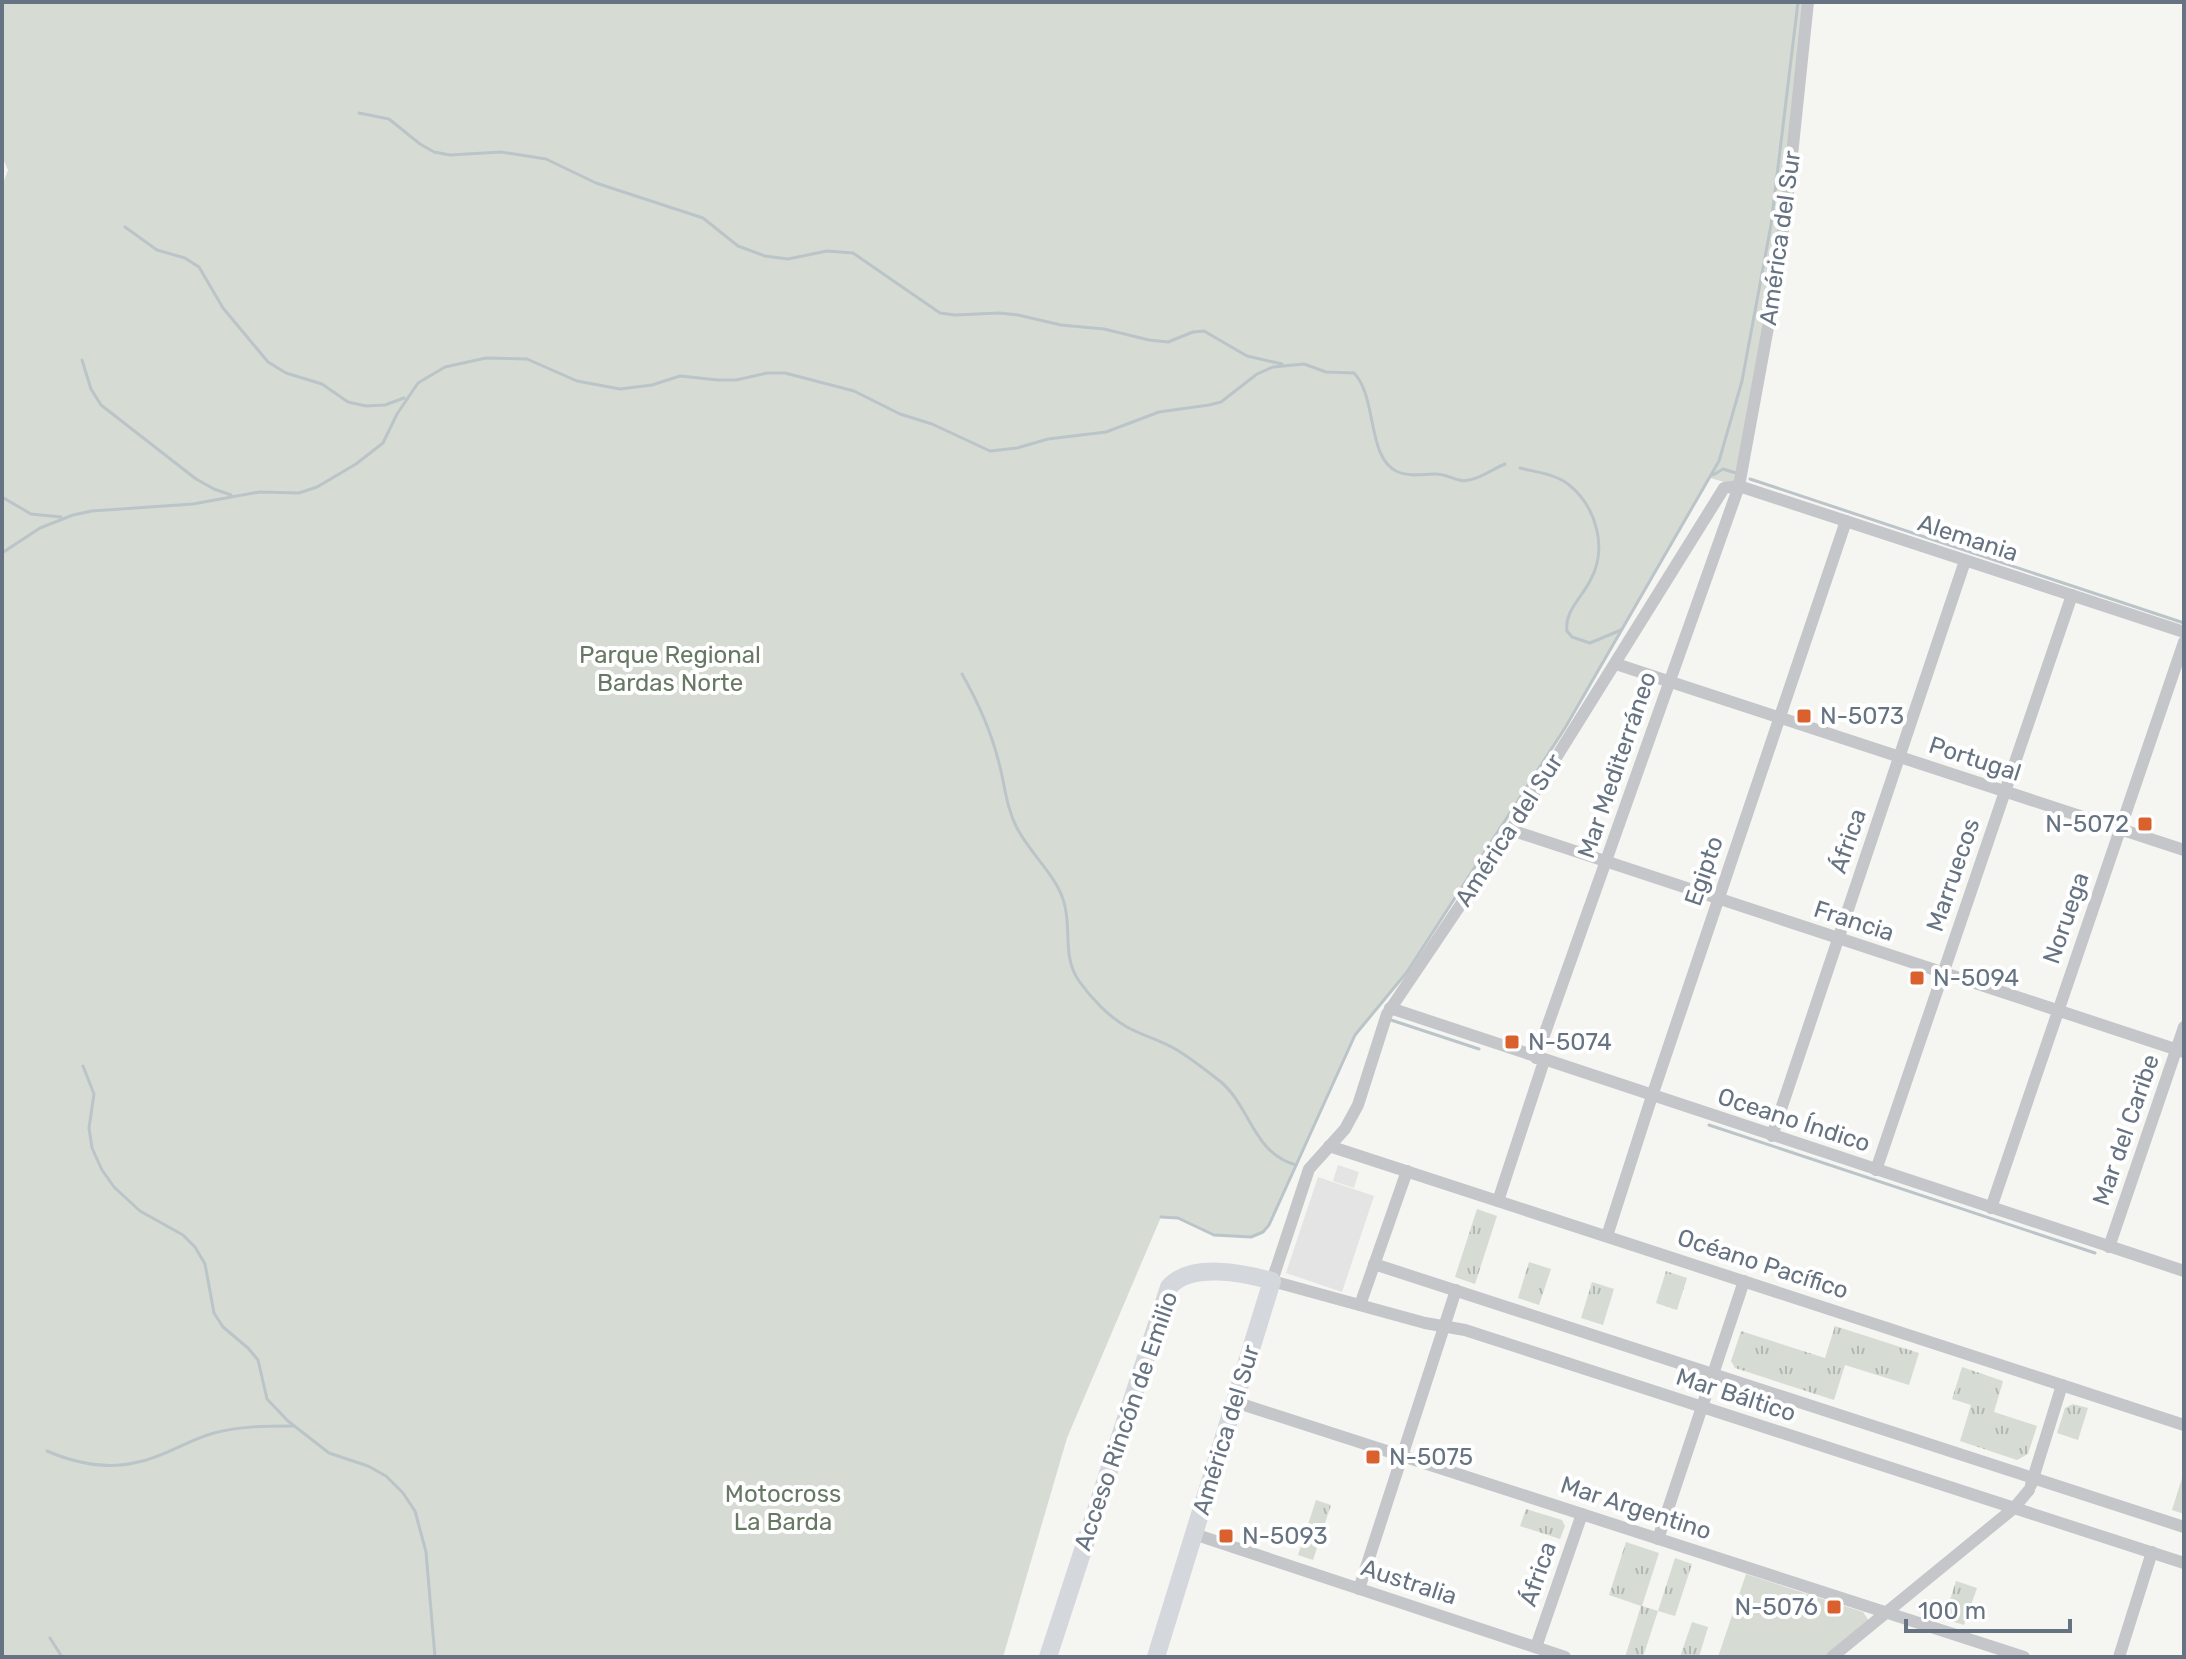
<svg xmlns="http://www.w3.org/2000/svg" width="2186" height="1659" viewBox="0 0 2186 1659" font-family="Rubik,sans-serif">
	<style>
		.built { fill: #e3e4e3 }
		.grass { fill: url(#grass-tufts) }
		.park { fill: #d6dcd3 }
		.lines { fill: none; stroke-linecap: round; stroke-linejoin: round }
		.stream { stroke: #bbc4c9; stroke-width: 3 }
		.street { stroke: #c4c6ca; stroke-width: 12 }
		.secondary { stroke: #d4d8dc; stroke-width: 18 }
		.poi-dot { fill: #da612d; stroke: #fff; stroke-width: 3 }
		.labels { text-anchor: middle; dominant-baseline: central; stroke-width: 8; stroke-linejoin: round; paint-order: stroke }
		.street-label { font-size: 24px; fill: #667382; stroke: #fff }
		.park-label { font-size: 24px; fill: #677964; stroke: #fff }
		.poi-label { font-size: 24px; fill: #667382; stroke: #fff; text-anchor: start }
	</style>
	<defs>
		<pattern id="grass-tufts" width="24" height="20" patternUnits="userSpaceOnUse" patternTransform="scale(2)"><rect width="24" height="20" fill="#d6dcd3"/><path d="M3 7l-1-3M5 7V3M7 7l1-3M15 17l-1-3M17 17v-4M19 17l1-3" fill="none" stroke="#b1b7b1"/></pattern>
	</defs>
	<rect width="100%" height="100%" fill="#f5f5f2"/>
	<g class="built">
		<polygon points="1338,1165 1359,1172 1354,1188 1333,1181"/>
		<polygon points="1318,1177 1374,1196 1342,1292 1286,1273"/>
	</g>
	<g class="grass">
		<polygon points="1477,1209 1497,1216 1475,1284 1455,1277"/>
		<polygon points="1529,1262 1551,1269 1539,1305 1518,1298"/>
		<polygon points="1666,1271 1687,1278 1677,1310 1656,1303"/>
		<polygon points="1592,1282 1614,1289 1603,1325 1581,1318"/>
		<polygon points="1835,1326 1919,1353 1909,1385 1845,1365 1834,1400 1735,1368 1731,1361 1741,1331 1825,1358"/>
		<polygon points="1962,1367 2003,1381 1994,1412 2037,1426 2028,1454 2017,1460 1960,1441 1971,1405 1952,1399"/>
		<polygon points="2073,1404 2088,1408 2078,1440 2057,1433 2065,1408"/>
		<polygon points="2183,1475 2184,1475 2184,1514 2172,1510"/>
		<polygon points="1316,1500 1331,1505 1313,1560 1298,1555"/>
		<polygon points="1526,1509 1562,1520 1565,1526 1560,1539 1520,1526"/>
		<polygon points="1626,1542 1659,1553 1642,1606 1658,1611 1675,1558 1692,1564 1675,1616 1658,1611 1643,1657 1625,1657 1641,1606 1609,1595"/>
		<polygon points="1956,1581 1977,1588 1964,1625 1944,1619"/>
		<polygon points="1692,1622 1708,1627 1699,1657 1680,1657"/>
	</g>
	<g class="park">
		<polygon points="2,2 1808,2 1787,203 1739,486 1710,478 1565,728 1407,972 1355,1035 1269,1225 1263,1232 1251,1237 1214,1235 1178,1218 1161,1217 1067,1438 1003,1657 2,1657 2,186 8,170 2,157"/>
		<polygon points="1746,1574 1863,1612 1869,1621 1827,1657 1718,1657"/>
	</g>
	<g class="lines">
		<g class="stream">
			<polyline points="359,113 389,119 420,144 434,152 450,155 501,152 546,159 596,183 703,218 738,246 765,256 788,259 827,251 853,253 940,313 955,315 999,313 1018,315 1061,325 1104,329 1149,340 1168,342 1193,332 1204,331 1247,356 1282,364"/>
			<polyline points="125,227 157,250 185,258 199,267 223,308 268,362 286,373 322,384 348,402 366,406 385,405 404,398"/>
			<polyline points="82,360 91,389 101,405 196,479 214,489 231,495"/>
			<path d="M1520,468C1536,472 1555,474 1568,484C1597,507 1608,549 1590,581C1582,597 1564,612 1567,631L1572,637L1590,643L1621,630"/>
			<polyline points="1713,475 1723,469 1736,473"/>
			<polyline points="1750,479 2184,623"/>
			<polyline points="2,497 31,514 61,517"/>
			<path d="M2,553L40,528L73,515L92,511L193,504L259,492L299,493L317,487L356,464L383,443L397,414L418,383L445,367L486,358L527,359L577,381L620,389L652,385L680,376L718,380H736L767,373H785L854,391L900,414L932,424L990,451L1017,448L1048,439L1106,432L1159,412L1209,405L1221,402L1257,374L1273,367L1304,364L1326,372L1354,373C1378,398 1366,458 1398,472C1410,477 1423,474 1435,474C1445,474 1451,478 1459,480C1473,484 1492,469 1505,464"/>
			<path d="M962,674C978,702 991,731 999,763C1005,785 1006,807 1017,828C1029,852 1054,873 1063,899C1073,927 1061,955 1079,981C1091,998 1109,1017 1127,1027C1143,1036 1161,1040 1177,1050C1192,1059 1207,1071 1221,1082C1252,1109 1252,1152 1296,1165"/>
			<polyline points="1391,1020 1479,1049"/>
			<polyline points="83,1066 94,1094 89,1128 92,1148 102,1170 114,1187 140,1211 183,1235 195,1247 205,1264 214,1313 223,1327 248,1348 258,1360 267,1399 288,1421 329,1453 368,1466 386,1476 403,1493 415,1511 426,1552 435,1657"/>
			<polyline points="1709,1125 2095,1253"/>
			<polyline points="1161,1217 1178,1218 1214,1235 1251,1237 1263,1232 1269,1225 1355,1035 1407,972 1565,728 1719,461 1742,381 1771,225 1798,2"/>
			<path d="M47,1451C75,1463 107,1470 138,1462C164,1457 188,1440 214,1433C240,1426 267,1426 294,1426"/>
			<polyline points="50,1638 62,1657"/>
		</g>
		<g class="street">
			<polyline points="2184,632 1739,486 1724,488 1511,830 1387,1014 1358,1105 1345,1129 1309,1169 1272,1281 1425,1323 1465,1330 2184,1563"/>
			<polyline points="1616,664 2184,850"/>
			<polyline points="1511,830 2184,1052"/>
			<polyline points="1390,1008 2184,1271"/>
			<polyline points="1536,1058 1739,486 1771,311 1787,203 1808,2"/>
			<polyline points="1772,1136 1965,561"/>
			<polyline points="1329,1146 2184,1425"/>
			<polyline points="1876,1170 2072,595"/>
			<polyline points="1498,1201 1544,1061"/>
			<polyline points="1991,1208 2184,642"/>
			<polyline points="1607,1236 1652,1096 1846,521"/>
			<polyline points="2109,1247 2184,1027"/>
			<polyline points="1374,1264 2184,1527"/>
			<polyline points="1360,1305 1407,1171"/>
			<polyline points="1235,1402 2024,1657"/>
			<polyline points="2031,1485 2062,1385"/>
			<polyline points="1194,1534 1565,1657"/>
			<polyline points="1658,1539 1744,1281"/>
			<polyline points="1359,1589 1456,1290"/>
			<polyline points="1536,1647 1582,1514"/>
			<polyline points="1832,1657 2014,1508 2029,1490"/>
			<polyline points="2119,1657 2152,1552"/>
		</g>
		<path class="secondary" d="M1048,1657L1169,1287C1191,1262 1244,1273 1272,1281L1156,1657"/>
	</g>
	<g class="poi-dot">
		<rect x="1796" y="708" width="16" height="16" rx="4"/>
		<rect x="2137" y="816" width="16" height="16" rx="4"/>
		<rect x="1909" y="970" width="16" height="16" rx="4"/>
		<rect x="1504" y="1034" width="16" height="16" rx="4"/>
		<rect x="1365" y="1449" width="16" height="16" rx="4"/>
		<rect x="1218" y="1528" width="16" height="16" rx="4"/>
		<rect x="1826" y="1599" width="16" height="16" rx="4"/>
	</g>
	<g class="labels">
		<g class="street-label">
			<text transform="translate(1780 238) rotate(-82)">América del Sur</text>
			<text transform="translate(1968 538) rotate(18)">Alemania</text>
			<text transform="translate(1975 759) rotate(18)">Portugal</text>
			<text transform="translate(1617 765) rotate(-71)">Mar Mediterráneo</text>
			<text transform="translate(1509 830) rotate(-57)">América del Sur</text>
			<text transform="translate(1848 841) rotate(-71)">África</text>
			<text transform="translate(1704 871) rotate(-71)">Egipto</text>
			<text transform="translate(1953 875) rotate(-71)">Marruecos</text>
			<text transform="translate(2066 918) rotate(-71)">Noruega</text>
			<text transform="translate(1854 921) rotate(18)">Francia</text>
			<text transform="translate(1794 1120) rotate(18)">Oceano Índico</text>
			<text transform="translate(2126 1130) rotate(-71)">Mar del Caribe</text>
			<text transform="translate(1763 1264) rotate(18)">Océano Pacífico</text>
			<text transform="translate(1736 1395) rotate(18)">Mar Báltico</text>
			<text transform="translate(1126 1421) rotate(-71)">Acceso Rincón de Emilio</text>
			<text transform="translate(1226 1430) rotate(-73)">América del Sur</text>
			<text transform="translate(1636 1508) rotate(18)">Mar Argentino</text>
			<text transform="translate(1538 1574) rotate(-71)">África</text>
			<text transform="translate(1409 1582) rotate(18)">Australia</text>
		</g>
		<g class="park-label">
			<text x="670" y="655">Parque Regional<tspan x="670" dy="28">Bardas Norte</tspan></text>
			<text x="783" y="1494">Motocross<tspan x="783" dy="28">La Barda</tspan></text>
		</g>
		<g class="poi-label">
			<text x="1820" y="716">N-5073</text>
			<text x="2129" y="824" text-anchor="end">N-5072</text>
			<text x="1933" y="978">N-5094</text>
			<text x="1528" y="1042">N-5074</text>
			<text x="1389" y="1457">N-5075</text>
			<text x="1242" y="1536">N-5093</text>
			<text x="1818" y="1607" text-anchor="end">N-5076</text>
		</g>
	</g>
	<rect width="2186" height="1659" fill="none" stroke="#667382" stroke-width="8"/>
	<path d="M1906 1619v12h164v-12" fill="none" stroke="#667382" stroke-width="4"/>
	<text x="1918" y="1619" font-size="24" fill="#667382" stroke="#ffffff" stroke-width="6" paint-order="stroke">100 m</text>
</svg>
